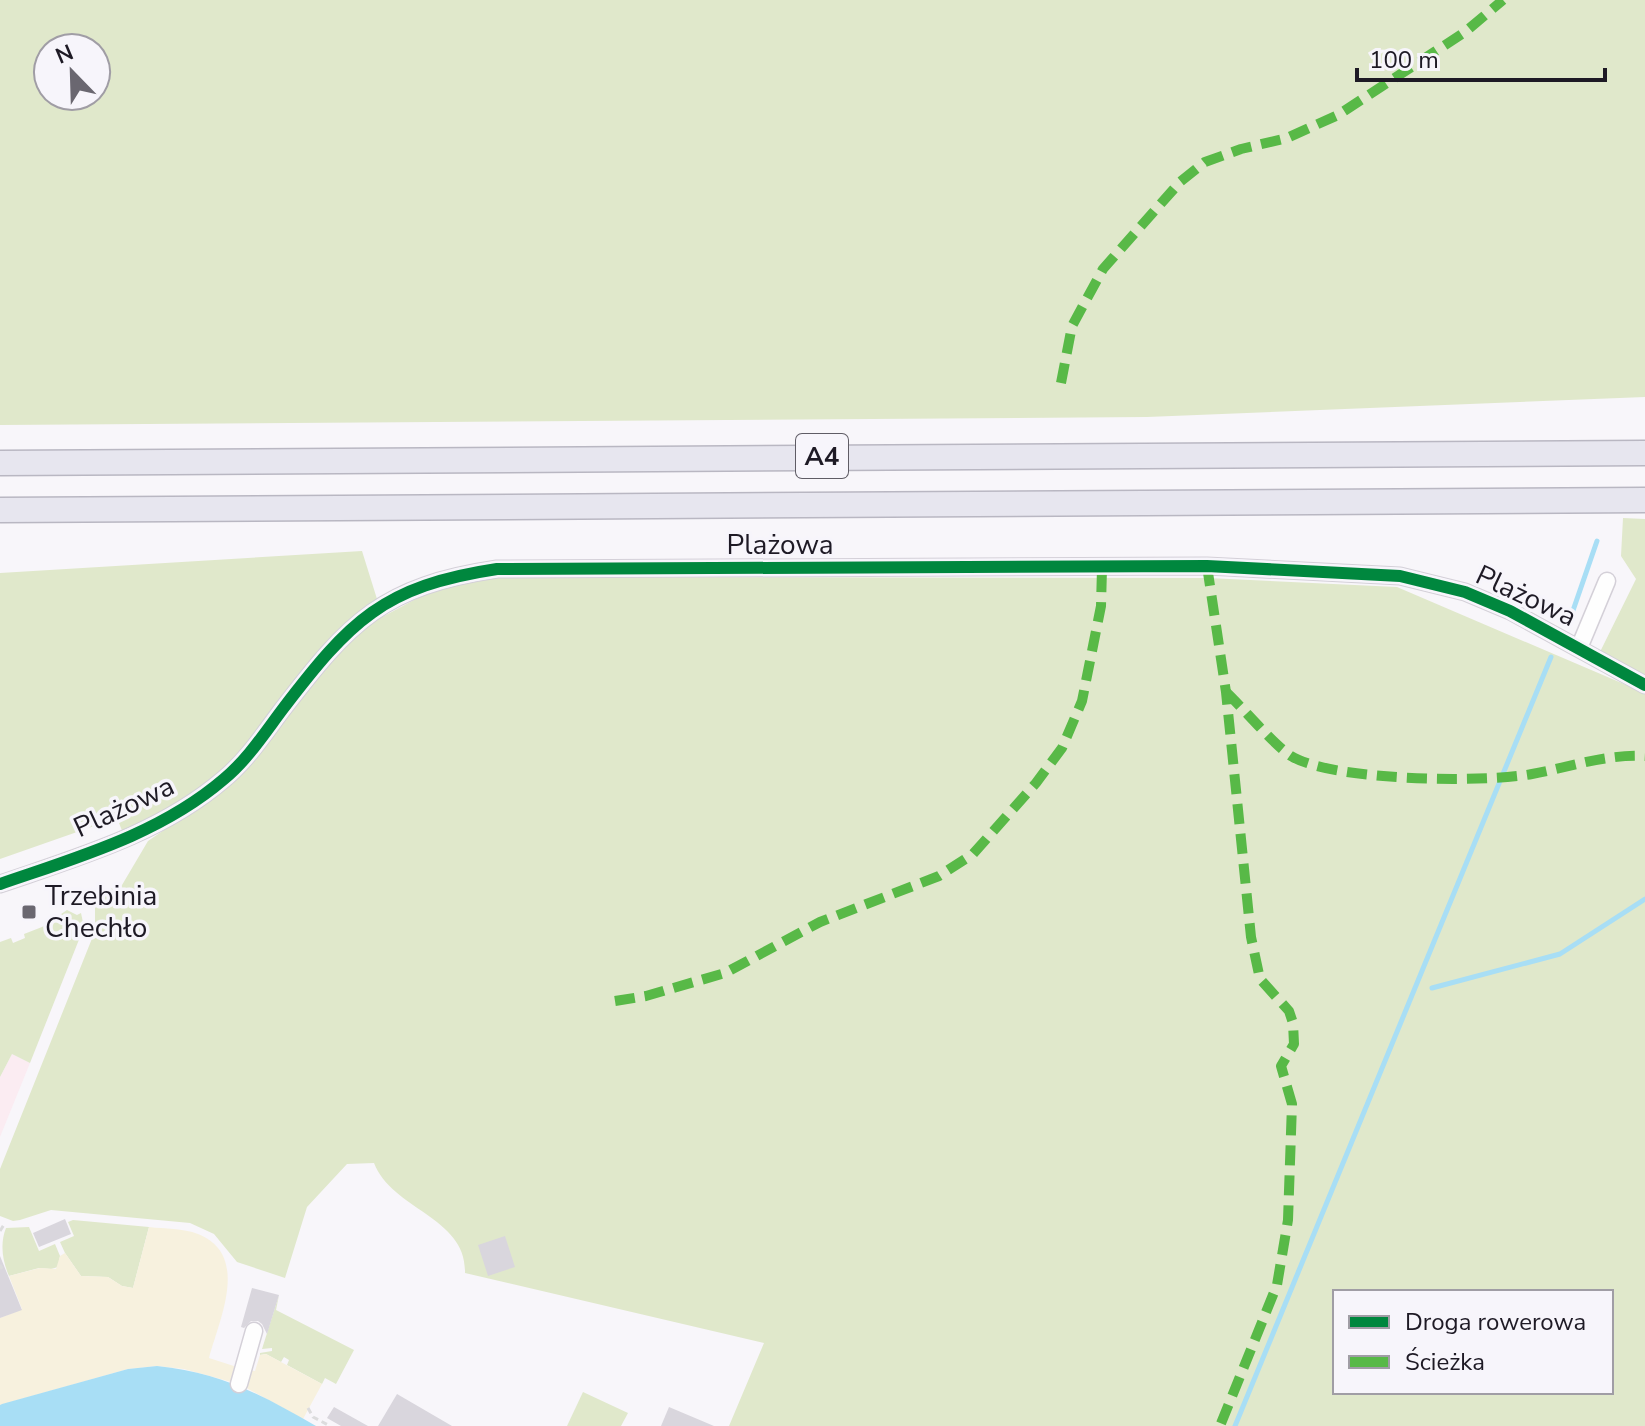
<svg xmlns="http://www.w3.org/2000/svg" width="1645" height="1426" viewBox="0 0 1645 1426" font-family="'Nunito Sans',sans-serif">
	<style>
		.commercial { fill: #fbecf2 }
		.green { fill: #e0e8cb; fill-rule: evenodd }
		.sand { fill: #f7f1de }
		.water { fill: #a8def5 }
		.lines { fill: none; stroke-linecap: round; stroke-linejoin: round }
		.stream { stroke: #a8def5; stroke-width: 5 }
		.building { fill: #d9d6dd }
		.minor-casing { stroke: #d4d0d8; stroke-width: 19 }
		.highway-casing { stroke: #b9b7c2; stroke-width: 27 }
		.path { stroke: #dcdcdd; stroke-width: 3; stroke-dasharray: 6 4; stroke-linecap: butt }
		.minor { stroke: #fefefe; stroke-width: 16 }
		.highway { stroke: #e7e6ef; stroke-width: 24 }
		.quiet { stroke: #58b947; stroke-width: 10; stroke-dasharray: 20 10; stroke-linecap: butt }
		.cycleway-casing { stroke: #f7f5fb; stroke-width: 17 }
		.cycleway { stroke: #00873e; stroke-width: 12 }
		.poi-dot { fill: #6a6770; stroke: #f7f5fb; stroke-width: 3 }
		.labels { text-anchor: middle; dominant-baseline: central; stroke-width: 7; stroke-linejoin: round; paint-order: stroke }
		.shield { fill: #f7f5fb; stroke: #5f5c65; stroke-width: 2 }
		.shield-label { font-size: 26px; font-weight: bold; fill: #1e1a25 }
		.street-label { font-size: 28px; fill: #1e1a25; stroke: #f7f5fb }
		.poi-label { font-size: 28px; fill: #1e1a25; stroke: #f7f5fb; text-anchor: start }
	</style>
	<rect width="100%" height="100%" fill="#f8f6fa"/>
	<polygon class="commercial" points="12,1054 30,1063 0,1137 0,1077"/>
	<g class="green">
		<path d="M0,0H1645V397L1147,417L0,425ZM48,48H96V96H48Z"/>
		<polygon points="1623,518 1645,519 1645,676 1599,654 1636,579 1621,556"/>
		<polygon points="362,551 377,599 327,643 221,775 162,814 123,833 117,818 0,859 0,573"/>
		<path d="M498,577L1208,578L1397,587L1645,693V1426H729L764,1343L465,1273C467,1217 392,1210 374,1163L347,1164L307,1207L285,1278L237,1262L214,1234L190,1223L51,1210L20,1220L13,1221L0,1216V1169L95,931V898L102,892L122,885L148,841L202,804L344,646L371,623L427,593L457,583ZM1335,1292H1611V1392H1335Z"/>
		<polygon points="67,910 77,915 81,913 84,927 30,1063 12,1054 0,1077 0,942 11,938 13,943 25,938 24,934 42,927"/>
		<polygon points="73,1220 149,1227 133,1288 122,1286 108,1277 81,1276 65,1253 60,1242 74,1236 68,1222"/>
		<path d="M29,1227L39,1251L55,1244L60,1256L58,1267L51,1269L39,1268L9,1276C2,1260 0,1243 6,1228Z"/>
		<polygon points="279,1295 276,1310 354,1350 336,1384 325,1378 322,1384 287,1365 289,1360 284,1357 281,1362 266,1354 260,1355 260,1353 272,1351 272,1348 262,1349"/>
		<polygon points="583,1392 628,1413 621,1426 567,1426"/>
	</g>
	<g class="sand">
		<path d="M149,1227C165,1229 183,1228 198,1234C251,1255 219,1320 209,1358L240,1368L235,1383L184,1369L157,1366L128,1369L0,1405V1318L22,1309L9,1276L40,1268L56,1269L60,1256L65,1253L81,1276L108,1277L122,1286L133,1288Z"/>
		<polygon points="266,1354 322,1384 303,1419 243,1386 248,1370 255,1371 260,1355"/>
	</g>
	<path class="water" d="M157,1366C220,1372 262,1395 316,1426H0V1405L2,1404L128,1369Z"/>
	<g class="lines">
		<g class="stream">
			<polyline points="1568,625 1597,541"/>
			<polyline points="1432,988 1560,954 1645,899"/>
			<polyline points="1235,1426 1551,657"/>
		</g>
	</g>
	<g class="building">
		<polygon points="65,1219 71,1234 39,1247 33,1233"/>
		<polygon points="505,1236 515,1267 488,1276 478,1245"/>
		<polygon points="0,1256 22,1310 0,1318"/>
		<polygon points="252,1288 279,1295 267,1334 262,1324 258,1321 251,1321 244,1328 241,1327"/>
		<polygon points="397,1394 452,1426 378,1426"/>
		<polygon points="334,1407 368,1426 341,1426 327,1418"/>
		<polygon points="669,1407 714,1426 661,1426"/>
	</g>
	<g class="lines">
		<g class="minor-casing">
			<g id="minor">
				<polyline points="1579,648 1607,581"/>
				<path d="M0,884C78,857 160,834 224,779C247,760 264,734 282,710C350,621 383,586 497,569L1207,566L1400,576L1465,592L1510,611L1645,685"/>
				<polyline points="239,1384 254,1331"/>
			</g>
		</g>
		<g class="highway-casing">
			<g id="highway">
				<polyline points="0,463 1645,453"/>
				<polyline points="0,510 1645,500"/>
			</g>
		</g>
		<g class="path">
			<polyline points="0,1231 5,1223"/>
			<polyline points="0,1265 2,1269"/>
			<polyline points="308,1408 313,1417 330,1426"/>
		</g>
		<use href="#minor" class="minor"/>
		<use href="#highway" class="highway"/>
		<g class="quiet">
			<polyline points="1061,383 1072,326 1103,269 1180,182 1205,162 1241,149 1287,138 1338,115 1465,32 1503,0"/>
			<polyline points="1207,566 1226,692 1251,937 1260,979 1289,1011 1293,1023 1294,1044 1281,1066 1292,1104 1288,1220 1277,1285 1220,1426"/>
			<path d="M1226,692C1243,708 1273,744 1291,756C1332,781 1482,783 1532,774C1571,767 1605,754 1645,756"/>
			<polyline points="615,1001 646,996 725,973 820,922 939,876 973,854 1036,783 1062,748 1082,701 1101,606 1102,568"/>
		</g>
		<g class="cycleway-casing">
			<path id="cycleway" d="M0,884C78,857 160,834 224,779C247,760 264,734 282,710C350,621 383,586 497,569L1207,566L1400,576L1465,592L1510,611L1645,685"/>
		</g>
		<use href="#cycleway" class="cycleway"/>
	</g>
	<rect class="poi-dot" x="21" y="904" width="16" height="16" rx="4"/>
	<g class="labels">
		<rect class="shield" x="796" y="434" width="52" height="44" rx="6"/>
		<g class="shield-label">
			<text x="822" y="456">A4</text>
		</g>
		<g class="street-label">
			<text x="780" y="545">Plażowa</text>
			<text transform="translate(1526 596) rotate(25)">Plażowa</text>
			<text transform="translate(124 807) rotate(-25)">Plażowa</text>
		</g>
		<g class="poi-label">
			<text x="45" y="896">Trzebinia<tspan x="45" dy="32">Chechło</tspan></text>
		</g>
	</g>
	<rect x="1333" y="1290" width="280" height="104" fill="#f7f5fb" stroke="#a09da5" stroke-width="2"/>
	<rect x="1349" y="1316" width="40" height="12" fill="#00873e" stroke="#a09da5" stroke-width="2"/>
	<text x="1405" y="1330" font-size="24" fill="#1e1a25">Droga rowerowa</text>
	<rect x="1349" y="1356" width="40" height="12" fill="#58b947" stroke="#a09da5" stroke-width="2"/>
	<text x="1405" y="1370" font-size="24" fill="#1e1a25">Ścieżka</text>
	<g transform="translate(72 72) rotate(337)"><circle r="38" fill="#f7f5fb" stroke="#a09da5" stroke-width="2"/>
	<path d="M0-6L14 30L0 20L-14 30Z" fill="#6a6770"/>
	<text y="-12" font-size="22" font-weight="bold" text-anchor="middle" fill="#1e1a25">N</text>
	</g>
	<path d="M1357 68v12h248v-12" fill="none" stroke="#1e1a25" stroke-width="4"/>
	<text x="1369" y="68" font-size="24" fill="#1e1a25" stroke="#f7f5fb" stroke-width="6" paint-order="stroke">100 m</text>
</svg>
